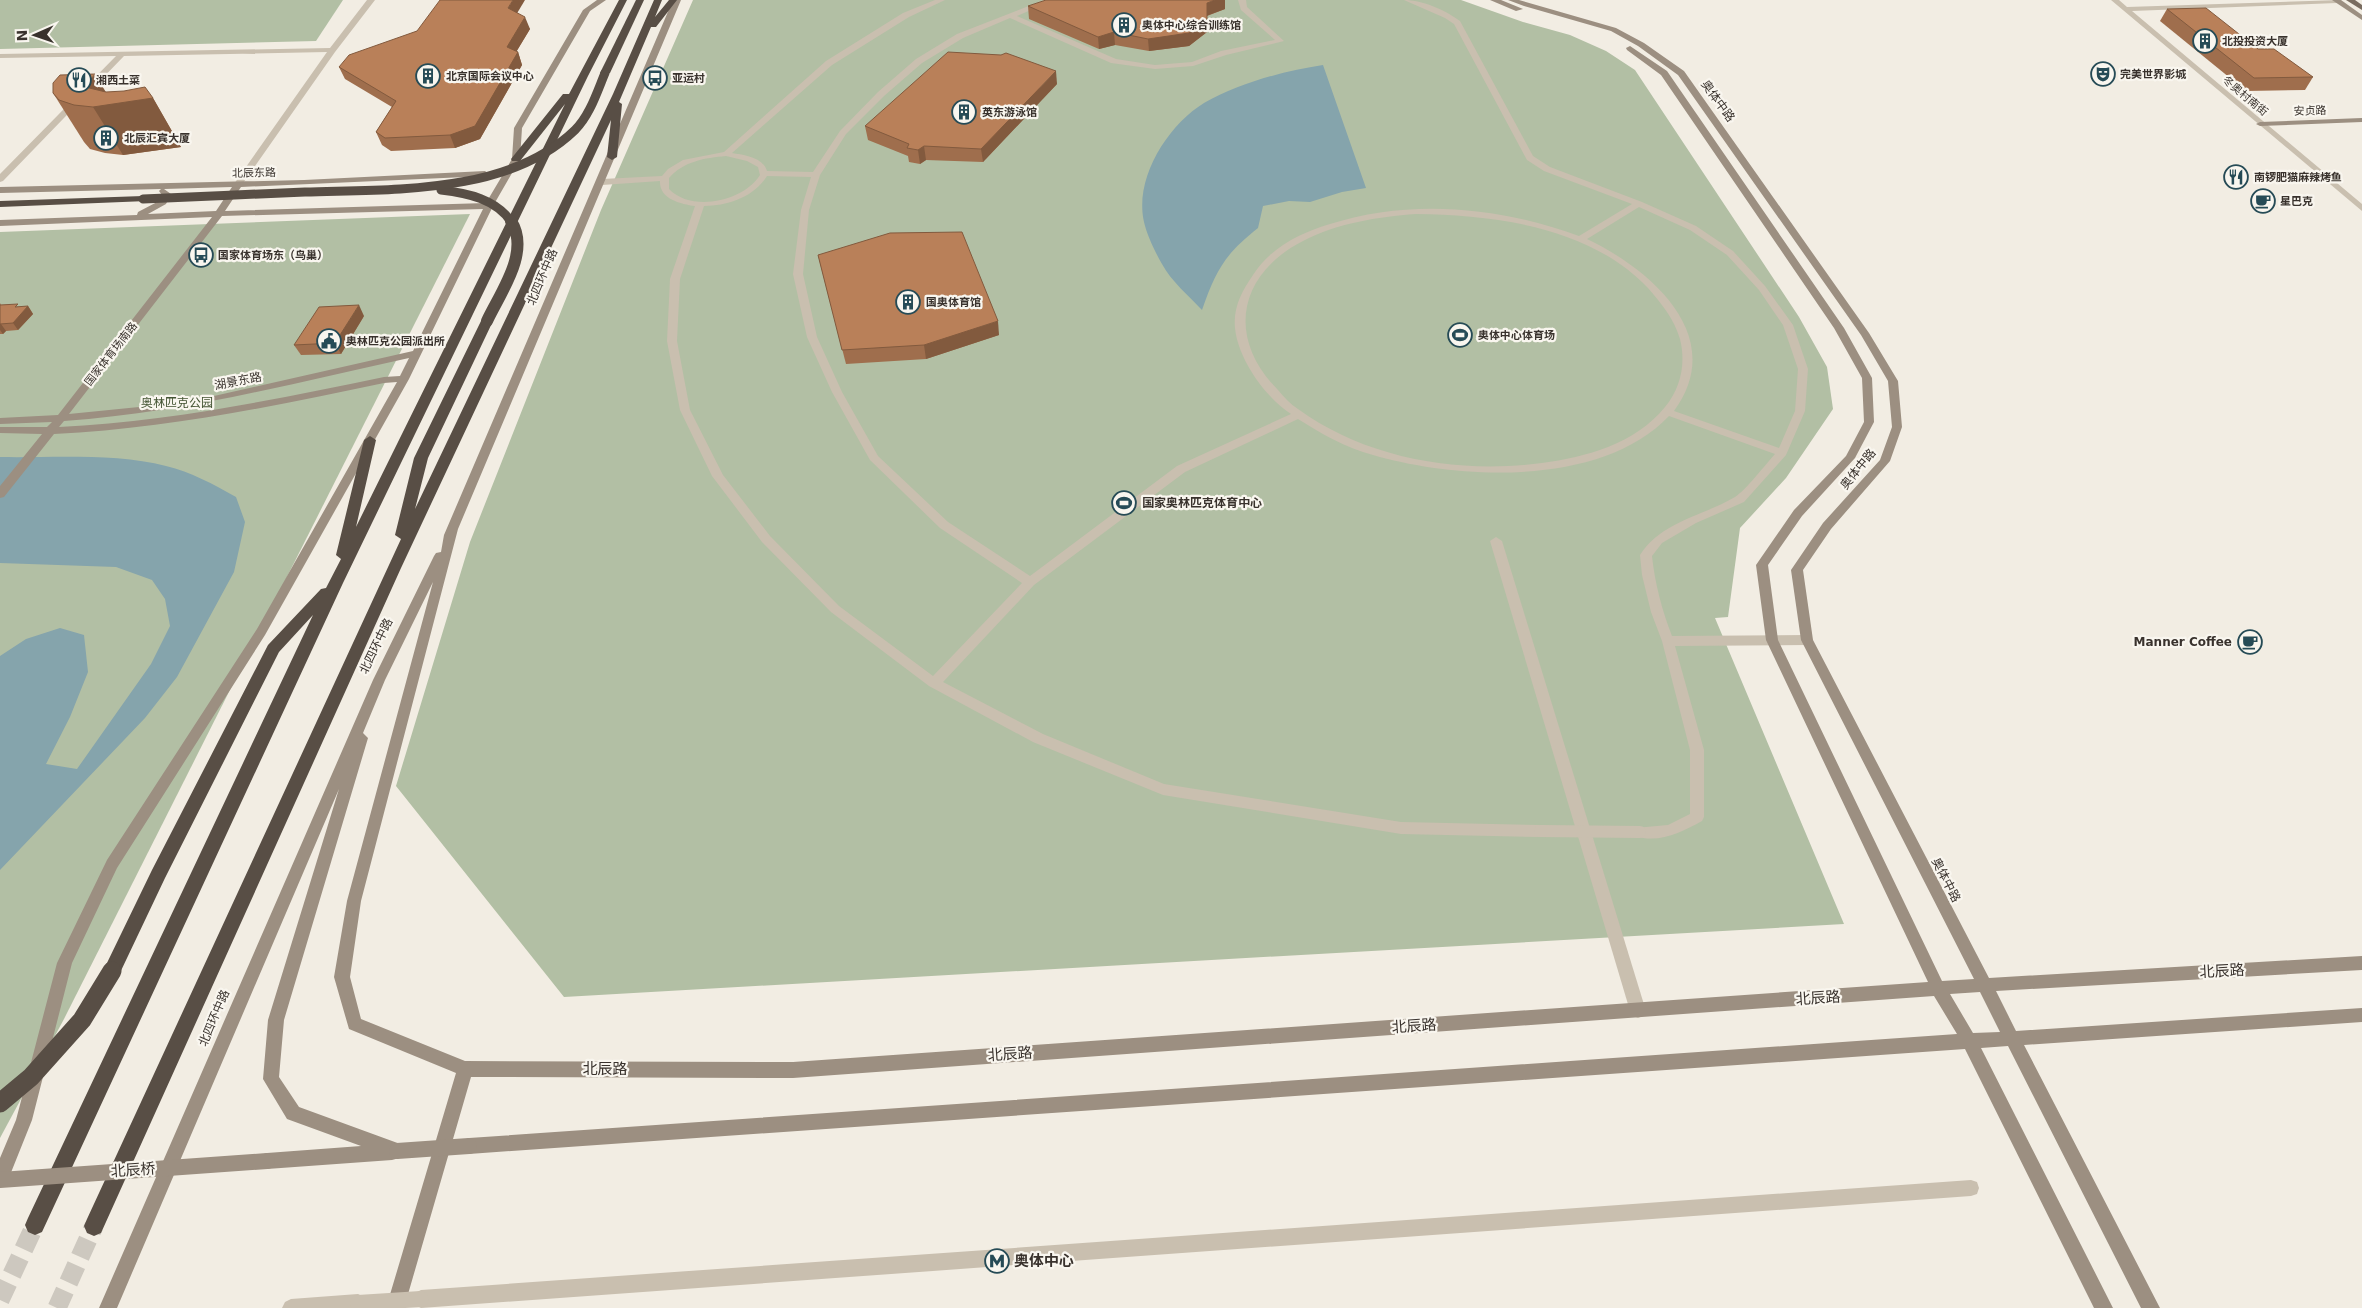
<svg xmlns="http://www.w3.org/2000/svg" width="2362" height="1308" viewBox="0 0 2362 1308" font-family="'DejaVu Sans','Noto Sans SC',sans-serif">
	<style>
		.green { fill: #b2bfa4 }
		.water { fill: #85a4ac }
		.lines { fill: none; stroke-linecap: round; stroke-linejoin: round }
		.highway-tunnel { stroke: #cdc8bf; stroke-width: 19; stroke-dasharray: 19 9; stroke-linecap: butt }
		.street { fill: #c9bfaf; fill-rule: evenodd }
		.secondary { fill: #9c8f81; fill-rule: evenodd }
		.primary { fill: #796c60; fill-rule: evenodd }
		.highway { fill: #584e45; fill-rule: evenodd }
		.street-bridge-far1 { stroke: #c9bfaf; stroke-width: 12 }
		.street-bridge { stroke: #c9bfaf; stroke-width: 16 }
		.secondary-bridge { stroke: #9c8f81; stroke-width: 16 }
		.highway-bridge-far2 { stroke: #584e45; stroke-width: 9 }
		.highway-bridge-far1 { stroke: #584e45; stroke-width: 12 }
		.highway-bridge { stroke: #584e45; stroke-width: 19 }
		.wall { fill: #9f6e4d }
		.shaded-wall { fill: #825a3e }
		.building { fill: #b98059; stroke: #825a3e }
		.labels { text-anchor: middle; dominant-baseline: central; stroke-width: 4.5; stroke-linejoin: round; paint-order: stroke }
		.far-poi-label { font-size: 11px; font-weight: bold; fill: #39322d; stroke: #f9f6ef; text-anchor: start }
		.far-street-label { font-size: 11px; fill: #39322d; stroke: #f9f6ef }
		.street-label { font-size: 12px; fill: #39322d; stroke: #f9f6ef }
		.park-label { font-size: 12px; fill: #435433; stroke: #f9f6ef }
		.poi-label { font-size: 12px; font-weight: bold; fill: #39322d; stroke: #f9f6ef; text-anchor: start }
		.near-street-label { font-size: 15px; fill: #39322d; stroke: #f9f6ef }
		.near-poi-label { font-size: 15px; font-weight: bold; fill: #39322d; stroke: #f9f6ef; text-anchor: start }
	</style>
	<rect width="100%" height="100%" fill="#f2ede3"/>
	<g class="green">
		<polygon points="0,0 343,0 316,41 0,49"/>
		<polygon points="693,0 1461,0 1523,22 1570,35 1606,51 1635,70 1799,317 1827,367 1833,409 1786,478 1740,528 1728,617 1715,618 1844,924 564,997 396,786 470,542 601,210"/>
		<polygon points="470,214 64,1019 0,1138 0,232"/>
	</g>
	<g class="water">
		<path d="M1323,65L1366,188L1342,192L1310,202L1289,201L1263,206L1258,228C1225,254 1216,270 1202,310C1189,296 1171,281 1162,264C1155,252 1147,235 1144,222C1134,178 1168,125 1204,103C1239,83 1284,71 1323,65Z"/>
		<path d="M0,457C52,458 116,453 166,466C191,472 213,484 236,497L245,522L234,572L177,677L145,718L0,870V656L26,639L60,628L84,635L88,672L70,717L46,764L77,769L151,664L170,626L165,599L152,580L116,567L0,563Z"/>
	</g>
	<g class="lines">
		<g class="highway-tunnel">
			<polyline points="0,1300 35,1225"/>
			<polyline points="57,1308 94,1226"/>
		</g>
		<g class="street">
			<polygon points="367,0 375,0 335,52 241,186 234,184 327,52 124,56 3,181 0,182 0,174 116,56 0,58 0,54 330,48"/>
			<path d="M935,0H945L909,17L832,65L732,153C744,155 763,157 767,171L813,172L840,131L878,92L916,59L957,34L1044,0H1054L1017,16L1116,59L1155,65L1192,62L1221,51L1275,40L1241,10L1238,0H1246L1247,7L1284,41L1226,55L1193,66L1155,69L1111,63L1010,18L963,38L922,63L884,96L846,134L820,175L809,210L803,274L817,337L842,392L878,456L948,522L1030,576L1177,466L1291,414C1265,397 1238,359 1235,328C1233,307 1242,291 1253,275C1270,248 1300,233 1330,224C1411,198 1500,207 1579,236L1632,204L1544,171L1527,160L1454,24L1445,18L1404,0C1423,0 1445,10 1460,21L1533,156L1550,167L1642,202L1696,226L1733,251L1765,286L1793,325L1808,369L1805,411L1786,455L1744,502L1696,523L1662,543L1652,556C1655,584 1662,610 1672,636L1807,635L1813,640L1807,645L1675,646L1704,750V817L1702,821C1682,832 1659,844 1635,836L1633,832L1635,828L1668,825L1690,814V750L1662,641L1651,612L1642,575L1640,555C1662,521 1703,516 1735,497C1746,490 1765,465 1775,454L1669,416C1602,487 1459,480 1373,455C1346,448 1322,434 1298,419L1185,472L1034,585L943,682L1043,734L1164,784L1401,822L1540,825L1545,827L1547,831L1545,835L1540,837L1401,834L1163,795L1033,742L929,686L831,612L762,542L712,476L680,410L667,341L670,279L695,206C681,204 659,199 660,181L602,185L598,182L602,179L662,176L668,169L683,160L724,152L826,61L903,13ZM726,156L747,161L758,167L760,175C744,201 692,213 669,189V178C684,161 705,158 726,156ZM767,176L811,177L801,210L793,274L807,337L832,392L870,460L940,528L1022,583L933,676L839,606L770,536L723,475L690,410L677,341L680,279L704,206C728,206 754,197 767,176ZM1639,207L1690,230L1727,255L1759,290L1783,325L1798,369L1795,411L1779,448L1674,411C1729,336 1650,269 1587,239ZM1416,214C1496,215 1590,227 1648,288C1662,304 1674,319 1680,339C1686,363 1681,388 1665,407C1635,444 1586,457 1542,463C1458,474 1367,459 1298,409C1290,404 1284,397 1278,390C1226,338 1238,274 1303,241C1338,223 1377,217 1416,214Z"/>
			<polygon points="2111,0 2119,0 2127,7 2340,0 2337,3 2132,11 2362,204 2362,211"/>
			<polygon points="1496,537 1502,541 1646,1011 1643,1016 1638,1018 1633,1016 1630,1011 1490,541"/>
			<polygon points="1971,1180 1977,1182 1979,1188 1977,1194 1971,1196 421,1308 415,1305 412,1299 415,1293 421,1290"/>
			<polygon points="358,1294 364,1297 367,1303 365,1308 282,1308 285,1302 291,1299"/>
		</g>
		<g class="secondary">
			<path d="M597,0H606L590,11L522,128L520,159L493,206L409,379L265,635L117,868L72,963L32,1120L6,1185L0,1187V1158L16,1120L57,963L107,860L257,629L397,382L384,383C275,406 165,429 54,434L4,497L0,498V486L42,434L0,433V427H47L52,422L0,424V418L58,415L212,217L0,226V220L137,215L138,212L159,201L162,195L159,191L161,189L0,193V187L304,180L485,171L489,174L488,176L241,187L225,211L486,203L512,159L514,128L583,10ZM232,187L216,211L148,214L166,204L171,194L164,189ZM483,209L413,351L214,396L139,407L69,414L222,216ZM409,358L400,376L384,377C277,399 169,422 59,427L64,421C184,413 293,383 409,358Z"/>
			<path d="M673,0H681L458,529L361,901L350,977L361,1019L465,1061L793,1062L1928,982L1766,640L1756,565L1794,510L1846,456L1864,422L1862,378L1834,328L1661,75L1627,50L1626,48L1630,46L1667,71L1844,328L1872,378L1874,422L1855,458L1802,516L1768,565L1778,640L1942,981L1974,979L1801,640L1791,570L1823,523L1880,460L1892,427L1888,381L1861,335L1678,75L1638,46L1611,31L1524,6L1508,0H1519L1616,28L1644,43L1684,71L1869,333L1898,381L1902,427L1890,461L1831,529L1803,570L1813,640L1989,978L2362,956V970L1996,991L2016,1031L2362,1008V1022L2024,1045L2160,1308H2141L2008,1046L1981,1048L2113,1308H2094L1965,1049L469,1154L463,1152L461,1146L463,1140L469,1138L1957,1034L1934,996L793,1078L471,1077L404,1308H386L456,1073L349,1029L334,977L347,901L433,582L385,680L363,733L368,738L284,1020L279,1077L299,1107L403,1145L405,1151L403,1157L392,1160L267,1169L261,1167L259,1161L261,1155L267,1153L361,1146L287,1119L263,1079L268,1020L339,789L117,1308H99L373,680L434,556L436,553L441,552L444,535ZM1980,992L2000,1032L1973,1033L1950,994Z"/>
			<polygon points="1490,0 1501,0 1523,9 1516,11"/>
			<polygon points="2332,0 2341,0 2362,15 2362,20"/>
			<polygon points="2362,118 2362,122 2260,126 2256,124 2260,122"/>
		</g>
		<polygon class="primary" points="2346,0 2355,0 2362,5 2362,10"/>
		<g class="highway">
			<polygon points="619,0 627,0 588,76 343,583 42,1232 35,1235 28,1232 25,1225 28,1218 313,615 279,652 165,878 118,977 112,979 106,977 103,971 106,965 152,870 268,645 321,589 326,588 341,559 336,555 364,440 370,436 376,440 356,527 565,104 520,161 512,161 511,159 563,94 569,94"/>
			<polygon points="636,0 644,0 610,73 602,75 600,73"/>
			<polygon points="654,0 662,0 655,17 669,0 677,0 656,27 651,27 619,102 622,104 617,157 612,160 607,157 611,120 401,568 101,1233 94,1236 87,1233 84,1226 87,1219 401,539 395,535 414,458 481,321 487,318 491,319 493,321 428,458 415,509 613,94"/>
			<polygon points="143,196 148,199 147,201 0,207 0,201"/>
		</g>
		<polyline class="street-bridge-far1" points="1540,831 1640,832"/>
		<polyline class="street-bridge" points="358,1303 421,1299"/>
		<g class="secondary-bridge">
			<polyline points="397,1151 469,1146"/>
			<polyline points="0,1180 267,1161"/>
		</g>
		<g class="highway-bridge-far2">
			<path d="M441,190C467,193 497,199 512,223"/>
			<path d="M143,199C197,197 251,194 305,192C392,189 508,195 575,130C590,115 597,92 605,73"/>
		</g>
		<path class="highway-bridge-far1" d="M487,321C500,293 531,252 511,221"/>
		<polyline class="highway-bridge" points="0,1103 31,1077 82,1020 112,971"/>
	</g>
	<g class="wall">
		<polygon points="1028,6 1225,9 1207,16 1207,32 1189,46 1149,51 1115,45 1099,49 1029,19"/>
		<polygon points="2167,9 2258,49 2313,77 2305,90 2246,91 2160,21"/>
		<polygon points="517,13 530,29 516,52 518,52 522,65 480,139 455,148 391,151 382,145 376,132 392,107 345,79 339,67 417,31"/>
		<polygon points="1057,84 983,162 926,160 920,164 909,162 908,156 868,140 865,126"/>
		<polygon points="53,93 153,98 181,147 123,155 105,153 90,149 84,142"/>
		<polygon points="818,255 999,335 926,359 846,364"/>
		<polygon points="0,303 1,305 20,307 28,306 33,314 18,330 6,331 3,334 0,334"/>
		<polygon points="364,316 341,354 301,355 294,345"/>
	</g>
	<g class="shaded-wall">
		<polygon points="513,0 525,0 513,20 508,8"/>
		<polygon points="1215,0 1225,0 1225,9 1206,16 1207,3"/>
		<polygon points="525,17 530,29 512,59 507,47"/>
		<polygon points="1207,19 1207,32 1189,46 1149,51 1148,39"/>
		<polygon points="1114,32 1115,45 1099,49 1098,37"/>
		<polygon points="518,52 522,65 480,139 455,148 450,135"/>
		<polygon points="1056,71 1057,84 983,162 981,149"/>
		<polygon points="95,74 113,104 153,98 181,147 123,155 93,107 85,87"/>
		<polygon points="924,146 926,160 920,164 918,150"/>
		<polygon points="359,305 364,316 341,354 335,343"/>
		<polygon points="28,306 33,314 18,330 13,323"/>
		<polygon points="998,321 999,335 926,359 924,345"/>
		<polygon points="0,324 1,324 6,331 3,334 0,330"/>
	</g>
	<g class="building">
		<polygon points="440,0 513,0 508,8 525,17 507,47 518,52 475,126 450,135 385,138 376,132 396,101 339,67 349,55 417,31"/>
		<polygon points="1046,0 1215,0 1207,3 1207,19 1189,33 1148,39 1114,32 1098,37 1028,6"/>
		<polygon points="2206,8 2258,49 2274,49 2313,77 2254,78 2167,9"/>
		<polygon points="948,52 1001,55 1006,53 1056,71 981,149 924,146 918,150 907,148 909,144 865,126"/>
		<polygon points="95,74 85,87 106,92 124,91 145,87 153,98 93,107 74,105 59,100 53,93 53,83 60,75"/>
		<polygon points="962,232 998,321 924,345 842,350 818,255 890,233"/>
		<polygon points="18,304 15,307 28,306 13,323 0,324 0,305"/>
		<polygon points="359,305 335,343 294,345 319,307"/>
	</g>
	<defs>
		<g id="building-ring" transform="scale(1.25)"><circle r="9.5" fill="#f9f6ef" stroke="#264b56" stroke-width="1.5"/><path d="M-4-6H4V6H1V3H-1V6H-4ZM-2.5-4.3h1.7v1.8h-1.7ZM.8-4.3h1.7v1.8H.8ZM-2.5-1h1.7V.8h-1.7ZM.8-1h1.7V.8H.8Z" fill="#264b56"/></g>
		<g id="theatre-ring" transform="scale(1.25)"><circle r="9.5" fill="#f9f6ef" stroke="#264b56" stroke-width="1.5"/><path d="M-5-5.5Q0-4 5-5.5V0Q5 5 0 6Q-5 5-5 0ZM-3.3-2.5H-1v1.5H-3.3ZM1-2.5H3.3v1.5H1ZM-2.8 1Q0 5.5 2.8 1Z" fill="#264b56"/></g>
		<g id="bus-ring" transform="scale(1.25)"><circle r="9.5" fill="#f9f6ef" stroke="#264b56" stroke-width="1.5"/><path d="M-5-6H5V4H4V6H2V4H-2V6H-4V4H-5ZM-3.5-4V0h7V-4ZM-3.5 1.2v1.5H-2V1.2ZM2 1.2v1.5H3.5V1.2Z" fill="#264b56"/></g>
		<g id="restaurant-ring" transform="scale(1.25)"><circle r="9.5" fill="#f9f6ef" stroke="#264b56" stroke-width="1.5"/><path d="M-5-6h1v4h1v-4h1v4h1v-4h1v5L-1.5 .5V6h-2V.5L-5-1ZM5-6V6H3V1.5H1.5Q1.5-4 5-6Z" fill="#264b56"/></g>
		<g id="cafe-ring" transform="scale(1.25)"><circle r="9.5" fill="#f9f6ef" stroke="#264b56" stroke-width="1.5"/><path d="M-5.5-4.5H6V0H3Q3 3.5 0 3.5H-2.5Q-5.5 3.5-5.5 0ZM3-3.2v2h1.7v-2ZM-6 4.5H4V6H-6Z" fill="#264b56"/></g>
		<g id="stadium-ring" transform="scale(1.25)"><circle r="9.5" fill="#f9f6ef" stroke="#264b56" stroke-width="1.5"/><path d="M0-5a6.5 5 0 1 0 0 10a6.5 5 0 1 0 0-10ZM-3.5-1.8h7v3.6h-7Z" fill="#264b56"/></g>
		<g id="civic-ring" transform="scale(1.25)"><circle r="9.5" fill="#f9f6ef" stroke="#264b56" stroke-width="1.5"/><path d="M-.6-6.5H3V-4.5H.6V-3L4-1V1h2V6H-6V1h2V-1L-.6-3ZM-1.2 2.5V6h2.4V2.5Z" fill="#264b56"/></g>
		<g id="metro-ring" transform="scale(1.25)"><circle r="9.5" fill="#f9f6ef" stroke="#264b56" stroke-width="1.5"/><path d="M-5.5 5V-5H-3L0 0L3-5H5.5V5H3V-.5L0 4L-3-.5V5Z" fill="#264b56"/></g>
	</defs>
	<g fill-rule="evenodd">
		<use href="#building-ring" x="1124" y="25"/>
		<use href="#building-ring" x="2205" y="41"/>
		<use href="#theatre-ring" x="2103" y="74"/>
		<use href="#building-ring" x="428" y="76"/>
		<use href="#bus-ring" x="655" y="78"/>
		<use href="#restaurant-ring" x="79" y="80"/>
		<use href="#building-ring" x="964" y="112"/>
		<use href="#building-ring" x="106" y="138"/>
		<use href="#restaurant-ring" x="2236" y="177"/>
		<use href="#cafe-ring" x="2263" y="201"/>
		<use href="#bus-ring" x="201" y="255"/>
		<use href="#building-ring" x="908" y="302"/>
		<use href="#stadium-ring" x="1460" y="335"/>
		<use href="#civic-ring" x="329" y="341"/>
		<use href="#stadium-ring" x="1124" y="503"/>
		<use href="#cafe-ring" x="2250" y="642"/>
		<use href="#metro-ring" x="997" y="1261"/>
	</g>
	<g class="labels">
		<g class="far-poi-label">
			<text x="1142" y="25">奥体中心综合训练馆</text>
			<text x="2222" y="41">北投投资大厦</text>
			<text x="2120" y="74">完美世界影城</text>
			<text x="446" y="76">北京国际会议中心</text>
			<text x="672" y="78">亚运村</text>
			<text x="96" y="80">湘西土菜</text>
			<text x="982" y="112">英东游泳馆</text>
			<text x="124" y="138">北辰汇宾大厦</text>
			<text x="2254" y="177">南锣肥猫麻辣烤鱼</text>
			<text x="2280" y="201">星巴克</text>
			<text x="218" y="255">国家体育场东（鸟巢）</text>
			<text x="926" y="302">国奥体育馆</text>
			<text x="1478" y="335">奥体中心体育场</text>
			<text x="346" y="341">奥林匹克公园派出所</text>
		</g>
		<g class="far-street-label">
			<text transform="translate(2245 96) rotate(40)">冬奥村南街</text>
			<text transform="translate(2310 111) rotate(-2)">安贞路</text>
			<text transform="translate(254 173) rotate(-1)">北辰东路</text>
			<text transform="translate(111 354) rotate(-52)">国家体育场南路</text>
		</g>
		<g class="street-label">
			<text transform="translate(1718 101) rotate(54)">奥体中路</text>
			<text transform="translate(542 277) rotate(-67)">北四环中路</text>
			<text transform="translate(238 381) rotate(-11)">湖景东路</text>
			<text transform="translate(1858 469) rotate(-51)">奥体中路</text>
			<text transform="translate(376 646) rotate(-64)">北四环中路</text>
			<text transform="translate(1946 880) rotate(63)">奥体中路</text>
			<text transform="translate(214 1018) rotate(-67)">北四环中路</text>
		</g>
		<g class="park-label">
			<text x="177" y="403">奥林匹克公园</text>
		</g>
		<g class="poi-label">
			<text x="1142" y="503">国家奥林匹克体育中心</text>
			<text x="2232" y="642" text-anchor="end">Manner Coffee</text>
		</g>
		<g class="near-street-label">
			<text transform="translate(2222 971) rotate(-3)">北辰路</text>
			<text transform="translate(1818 998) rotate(-4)">北辰路</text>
			<text transform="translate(1414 1026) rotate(-4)">北辰路</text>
			<text transform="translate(1010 1054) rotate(-4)">北辰路</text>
			<text x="605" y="1069">北辰路</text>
			<text transform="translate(133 1170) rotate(-4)">北辰桥</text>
		</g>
		<g class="near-poi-label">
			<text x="1014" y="1261">奥体中心</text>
		</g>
	</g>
	<g transform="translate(35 35) rotate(268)" stroke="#f9f6ef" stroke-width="4" paint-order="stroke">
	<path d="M0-4L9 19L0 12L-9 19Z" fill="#39322d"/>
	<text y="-8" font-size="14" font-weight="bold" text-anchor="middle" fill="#39322d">N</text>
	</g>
</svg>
